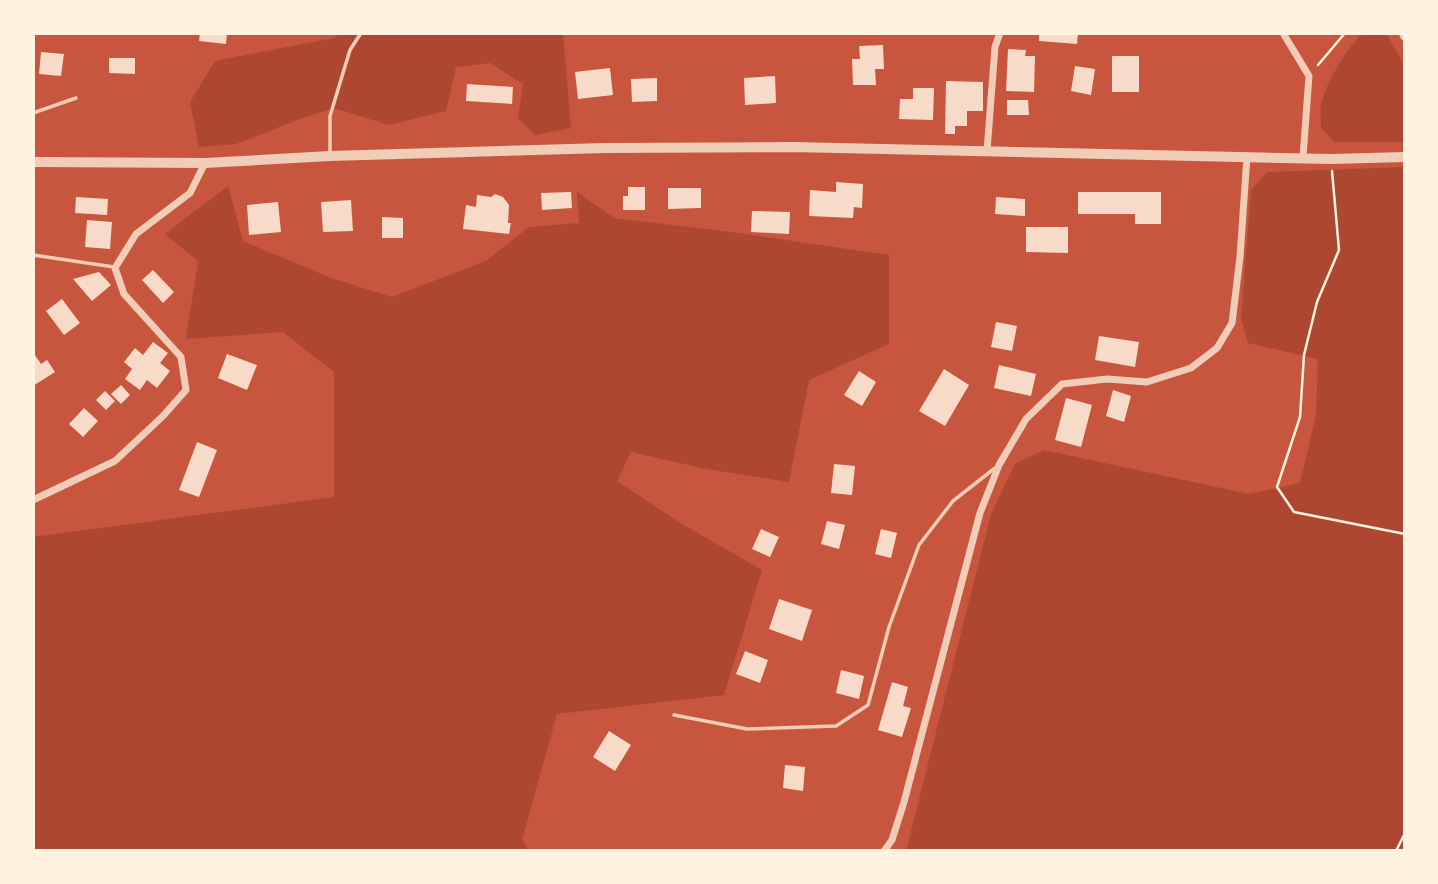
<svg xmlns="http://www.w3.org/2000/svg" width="1438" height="884" viewBox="0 0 1438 884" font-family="'Exo 2',sans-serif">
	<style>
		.green { fill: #ae4732 }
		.building { fill: #f7dbc8 }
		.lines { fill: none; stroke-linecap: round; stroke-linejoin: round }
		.path { stroke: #fff3e0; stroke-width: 2.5 }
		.service { stroke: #f1ccb7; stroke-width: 3.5 }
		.minor { stroke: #f1ccb7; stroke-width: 7 }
		.tertiary { stroke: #f1ccb7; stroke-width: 10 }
	</style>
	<rect width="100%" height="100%" fill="#c8553d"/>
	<g class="green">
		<polygon points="339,33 563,33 571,128 535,135 518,118 523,84 490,63 456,67 446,111 389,125 334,108 297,120 236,144 199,147 190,102 215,61 334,38"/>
		<path d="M1363,33H1386L1405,67V142H1334L1321,128C1321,121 1320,113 1321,106C1324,86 1348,46 1363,33Z"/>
		<polygon points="1405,167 1405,851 906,851 991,514 1015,464 1044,450 1249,494 1300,483 1316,415 1318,359 1248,343 1241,319 1251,190 1267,172"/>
		<polygon points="228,186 243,241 331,278 392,297 486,261 529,227 579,223 577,192 614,218 738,233 889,255 889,344 809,380 789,482 706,469 631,452 617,481 677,521 762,570 724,695 557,714 522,840 529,851 33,851 33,537 334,497 334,372 283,332 186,339 198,261 165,234"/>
	</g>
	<g class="building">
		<polygon points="200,33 227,33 226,44 199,41"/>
		<polygon points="1039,33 1078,33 1077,44 1039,41"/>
		<polygon points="883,45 884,69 875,69 876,85 853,85 852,59 860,59 859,46"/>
		<polygon points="1008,49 1026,50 1025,56 1035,56 1034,92 1006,91"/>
		<polygon points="41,52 64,54 61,76 39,74"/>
		<rect x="1112" y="56" width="27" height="36"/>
		<polygon points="109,58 135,58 135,74 109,73"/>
		<polygon points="1075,66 1095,69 1091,95 1071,91"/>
		<polygon points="610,68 613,95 578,99 575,72"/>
		<polygon points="775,76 776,103 745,105 744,78"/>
		<polygon points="657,78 657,101 632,102 631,79"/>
		<polygon points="946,81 983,82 983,111 967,111 967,126 955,126 955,134 945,134"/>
		<polygon points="467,84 513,87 512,104 466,101"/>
		<polygon points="913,88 934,88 933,120 899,119 900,99 913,99"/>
		<polygon points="1007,100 1028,100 1029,115 1007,115"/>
		<polygon points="836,182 863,184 862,208 854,207 853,218 809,216 810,190 836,192"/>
		<polygon points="628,187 645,187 645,210 623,210 623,196 628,196"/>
		<polygon points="668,188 701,188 701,208 668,209"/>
		<polygon points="571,192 572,208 542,210 541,193"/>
		<polygon points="1078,192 1161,192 1161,224 1135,224 1135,214 1078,214"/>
		<polygon points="495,194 503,197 509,205 508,223 511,223 509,234 463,229 466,205 476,207 477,195 491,197"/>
		<polygon points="76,197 108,199 107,215 75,213"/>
		<polygon points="996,197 1025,199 1025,216 995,214"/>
		<polygon points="351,200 353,231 323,232 321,202"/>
		<polygon points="278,202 281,232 249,235 247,205"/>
		<polygon points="752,211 790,212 789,234 751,232"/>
		<polygon points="382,217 403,218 403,238 382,238"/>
		<polygon points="87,220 112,222 110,249 85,247"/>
		<polygon points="1026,227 1068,227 1068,253 1026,252"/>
		<polygon points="153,270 174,292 163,303 142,280"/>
		<polygon points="99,272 111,285 92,301 73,279"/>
		<polygon points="62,299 80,323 64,335 46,311"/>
		<polygon points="996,322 1017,326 1012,351 991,347"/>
		<polygon points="1099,336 1139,342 1135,367 1095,360"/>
		<polygon points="153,342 168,353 160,363 170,371 157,388 147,380 140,390 125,379 132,369 124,362 135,348 143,355"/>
		<polygon points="33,352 41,364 47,360 55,372 33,386"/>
		<polygon points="227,354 257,365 247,390 218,378"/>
		<polygon points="999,365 1036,374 1031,396 994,388"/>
		<polygon points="944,369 969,385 945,426 919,411"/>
		<polygon points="859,371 876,382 862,406 844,395"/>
		<polygon points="121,385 130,395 121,404 111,394"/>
		<polygon points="1113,390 1131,396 1124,422 1106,416"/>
		<polygon points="105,391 115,401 106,410 96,400"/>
		<polygon points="1066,398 1092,405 1081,447 1055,440"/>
		<polygon points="84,408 98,421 83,437 69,424"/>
		<polygon points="197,442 217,450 199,497 179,490"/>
		<polygon points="834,464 855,466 852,495 831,493"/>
		<polygon points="827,521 845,525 839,549 821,544"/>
		<polygon points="761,529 779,537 770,557 752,549"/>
		<polygon points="881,529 897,533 891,558 875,554"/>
		<polygon points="779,599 812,610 802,641 769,629"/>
		<polygon points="745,651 768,660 760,683 736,674"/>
		<polygon points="841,670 864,676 859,699 836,693"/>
		<polygon points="892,682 908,687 903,706 911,708 902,737 878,730"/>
		<polygon points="609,731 631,745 615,771 593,757"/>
		<polygon points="785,765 805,767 803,791 783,788"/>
	</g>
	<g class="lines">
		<g class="path">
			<polyline points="1318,65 1345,33"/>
			<polyline points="1332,171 1339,250 1317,302 1304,355 1300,417 1277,487 1294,512 1405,534"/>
			<polyline points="1396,851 1405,833"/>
		</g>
		<g class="service">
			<polyline points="33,113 76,98"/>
			<polyline points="330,155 330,116 350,50 361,33"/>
			<polyline points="33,255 114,267"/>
			<polyline points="674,715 747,729 836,726 868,705 889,627 919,545 953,501 995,468"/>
		</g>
		<g class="minor">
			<polyline points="1283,33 1309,76 1303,157"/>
			<polyline points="987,151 995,47 1000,33"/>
			<polyline points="33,500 115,461 163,416 186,390 181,357 124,294 115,268 136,234 190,193 205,163"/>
			<polyline points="884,851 892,840 904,802 980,513 999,465 1026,419 1062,384 1107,379 1147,382 1191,368 1217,348 1232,323 1240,257 1247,156"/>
		</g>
		<g class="tertiary">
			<polyline points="1404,33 1405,36"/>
			<polyline points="33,162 205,163 330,156 605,148 793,147 1331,159 1405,157"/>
		</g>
	</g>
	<rect width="1438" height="884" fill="none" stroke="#fff3e0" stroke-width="70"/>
</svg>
